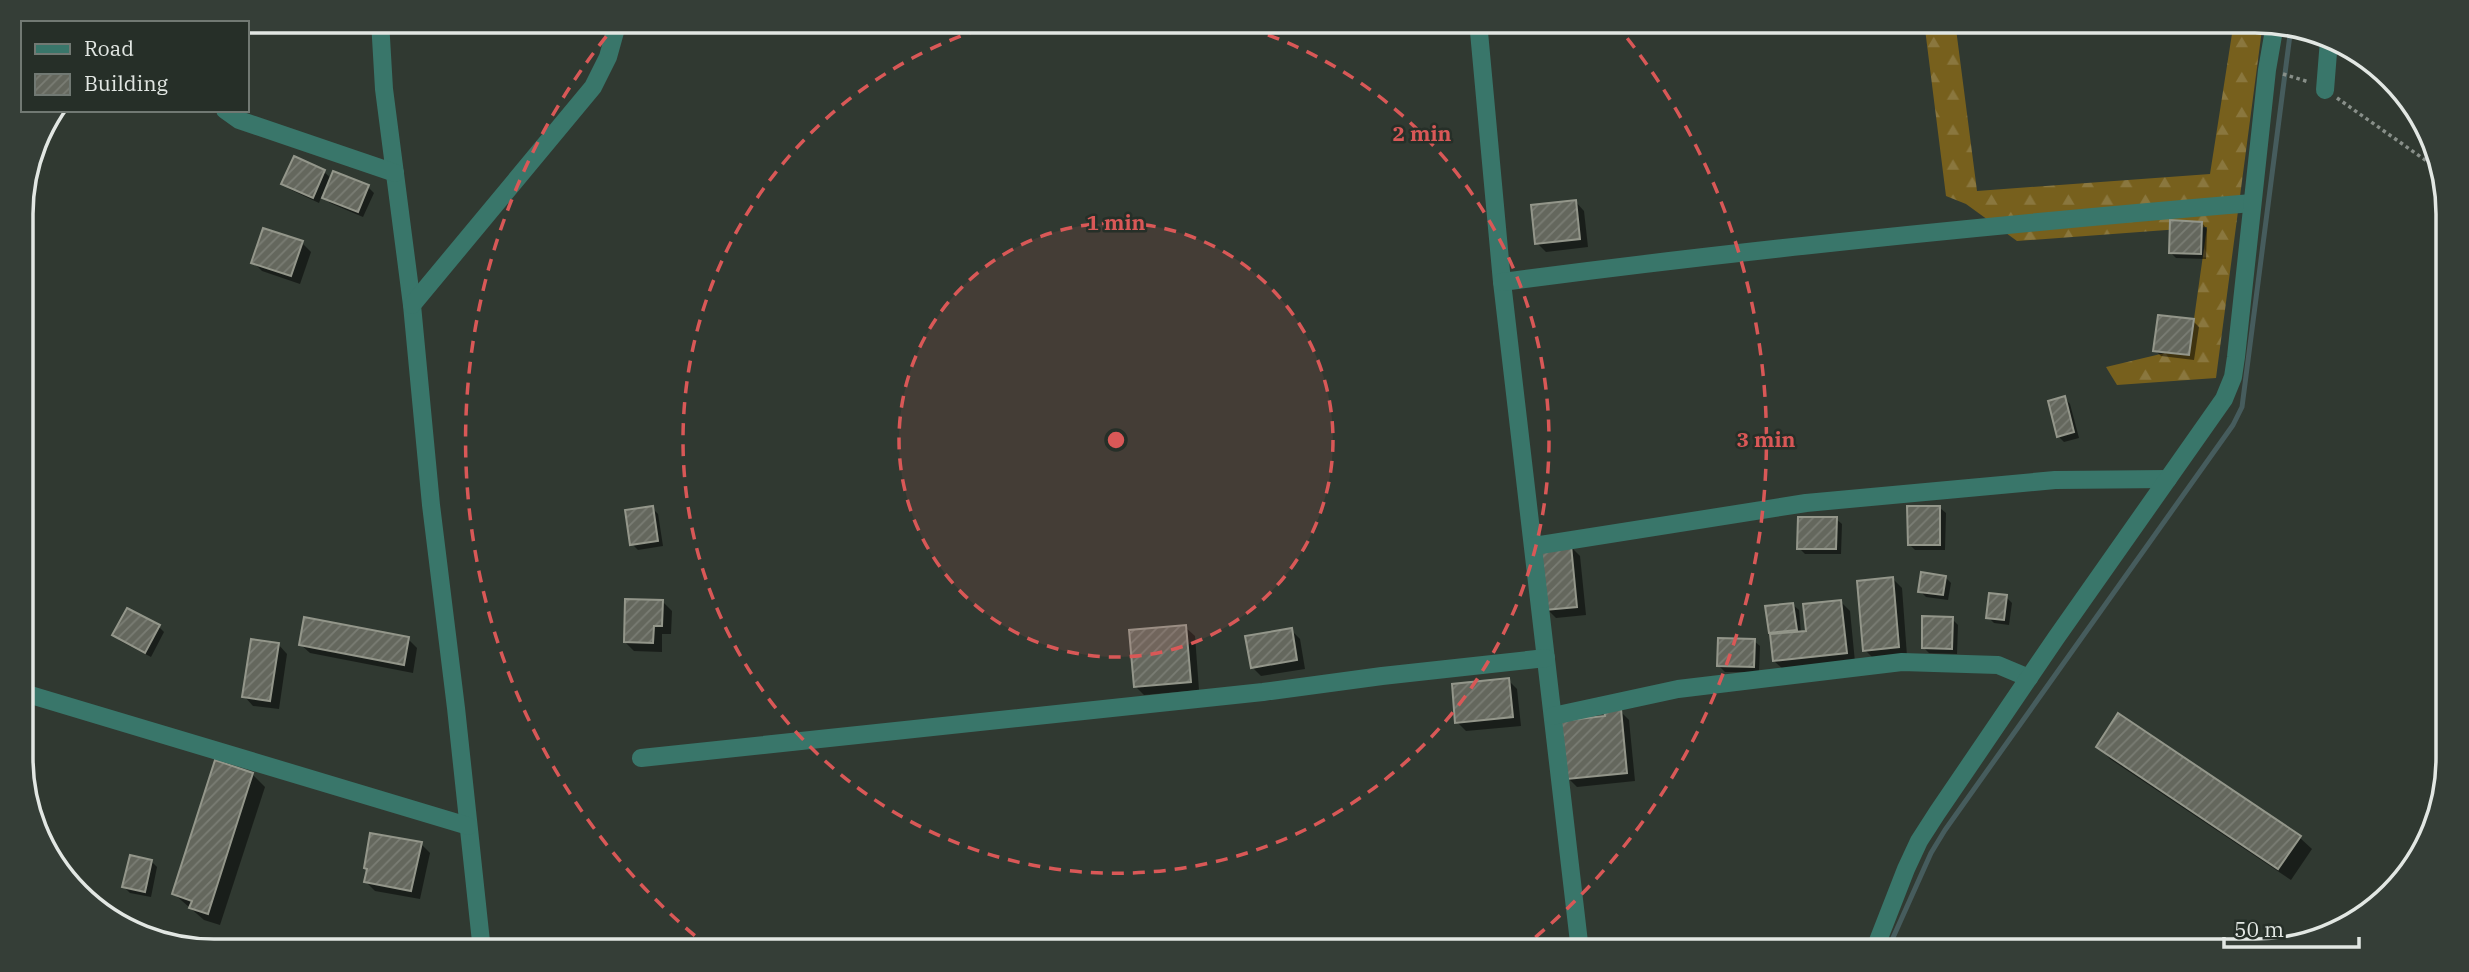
<svg xmlns="http://www.w3.org/2000/svg" width="2469" height="972" viewBox="0 0 2469 972" font-family="'IBM Plex Serif',serif">
	<style>
		.forest { fill: url(#forest-firs) }
		.shadow { fill: #0007 }
		.lines { fill: none; stroke-linecap: round; stroke-linejoin: round }
		.stream { stroke: #465c5d; stroke-width: 5 }
		.building { fill: url(#building-hatch); stroke: #93968a; stroke-width: 2 }
		.path { stroke: #888f89; stroke-width: 3.5; stroke-dasharray: 3.5 3.5; stroke-linecap: butt }
		.minor { stroke: #39766a; stroke-width: 18 }
		.ring { fill: none; stroke: #d95857; stroke-width: 3.5; stroke-dasharray: 12 9 }
		.rim { fill: none; stroke: #e2e7e3; stroke-width: 3.5 }
		.centre { fill: #d95857; stroke: #262f28; stroke-width: 3.5 }
		.ring-label { font-size: 21px; text-anchor: middle; font-weight: bold; fill: #d95857; stroke: #262f28; stroke-width: 5; stroke-linejoin: round; paint-order: stroke }
	</style>
	<defs>
		<pattern id="forest-firs" width="22" height="20" patternUnits="userSpaceOnUse" patternTransform="scale(1.75)"><rect width="22" height="20" fill="#77601d"/><path d="M5 1l3.5 6h-7zM16 11l3.5 6h-7z" fill="#8a773e"/></pattern>
		<pattern id="building-hatch" width="6" height="6" patternUnits="userSpaceOnUse" patternTransform="scale(1.75)"><rect width="6" height="6" fill="#64675d"/><path d="M-1 1l2-2M0 6l6-6M5 7l2-2" fill="none" stroke="#7a7d74"/></pattern>
	</defs>
	<rect width="100%" height="100%" fill="#303931"/>
	<polygon class="forest" points="1924,21 1955,21 1977,191 2210,174 2234,21 2263,22 2216,378 2117,385 2106,367 2190,347 2207,227 2017,241 1966,204 1946,196"/>
	<g class="shadow">
		<polygon points="294,158 324,172 332,179 368,187 374,193 363,217 330,203 322,195 319,203 289,189 283,183"/>
		<polygon points="1575,201 1584,211 1588,247 1546,252 1537,243"/>
		<polygon points="2202,223 2207,229 2206,259 2176,258 2170,252"/>
		<polygon points="302,243 311,252 300,284 262,271 253,262"/>
		<polygon points="2193,321 2199,327 2194,360 2161,356 2155,350"/>
		<polygon points="2065,398 2070,404 2079,438 2064,442 2058,436"/>
		<polygon points="652,508 658,514 663,546 638,550 632,544"/>
		<polygon points="1940,508 1946,513 1945,550 1915,550 1909,544"/>
		<polygon points="1836,519 1842,524 1841,554 1805,554 1799,548"/>
		<polygon points="1571,547 1580,556 1586,615 1556,618 1547,609"/>
		<polygon points="1945,577 1951,583 1948,600 1926,597 1920,591"/>
		<polygon points="1893,579 1902,588 1907,656 1874,659 1865,650"/>
		<polygon points="2006,597 2012,603 2009,625 1994,623 1988,617"/>
		<polygon points="663,602 672,611 671,634 662,634 662,652 634,651 625,642"/>
		<polygon points="1841,602 1850,611 1855,662 1784,670 1774,661 1774,636 1770,632 1793,605 1799,610 1801,633 1808,632"/>
		<polygon points="1952,619 1958,625 1957,654 1929,653 1923,647"/>
		<polygon points="159,627 164,632 151,657 120,641 114,635"/>
		<polygon points="1185,627 1195,636 1199,690 1144,695 1135,686"/>
		<polygon points="1291,630 1300,639 1305,669 1261,676 1252,667"/>
		<polygon points="408,639 417,648 413,673 310,653 300,644"/>
		<polygon points="1754,641 1760,646 1759,672 1725,672 1719,666"/>
		<polygon points="278,644 287,654 279,709 253,706 244,696"/>
		<polygon points="1508,680 1517,689 1521,726 1466,731 1457,722"/>
		<polygon points="1620,711 1629,720 1635,781 1577,787 1568,778 1607,717"/>
		<polygon points="2098,746 2299,837 2312,849 2291,880 2110,759"/>
		<polygon points="252,774 265,787 220,925 204,920 174,894"/>
		<polygon points="421,844 430,853 420,899 375,891 366,882"/>
		<polygon points="151,861 157,867 151,897 130,893 124,887"/>
	</g>
	<g class="lines">
		<polyline class="stream" points="1887,951 1931,853 1945,830 2233,425 2242,407 2291,27"/>
	</g>
	<g class="building">
		<polygon points="294,156 325,170 313,198 281,184"/>
		<polygon points="333,171 369,185 358,212 322,198"/>
		<polygon points="1576,200 1580,239 1535,244 1531,205"/>
		<polygon points="2170,220 2202,222 2201,254 2169,253"/>
		<polygon points="263,228 303,241 291,276 251,263"/>
		<polygon points="2158,315 2194,319 2189,355 2153,351"/>
		<polygon points="2065,396 2074,432 2057,437 2048,401"/>
		<polygon points="653,506 658,541 630,545 625,510"/>
		<polygon points="1907,506 1940,506 1940,545 1908,545"/>
		<polygon points="1798,517 1837,517 1836,549 1797,549"/>
		<polygon points="1571,545 1577,607 1545,610 1539,549"/>
		<polygon points="1921,572 1946,576 1943,595 1918,592"/>
		<polygon points="1893,577 1899,647 1863,651 1857,581"/>
		<polygon points="1989,593 2007,595 2004,620 1986,618"/>
		<polygon points="625,599 663,600 662,626 654,626 653,643 624,642"/>
		<polygon points="1841,600 1847,653 1773,661 1770,634 1806,631 1803,604"/>
		<polygon points="1793,603 1797,630 1769,633 1765,606"/>
		<polygon points="127,608 160,625 145,653 112,635"/>
		<polygon points="1922,616 1953,617 1952,649 1922,648"/>
		<polygon points="304,617 409,637 404,665 299,645"/>
		<polygon points="1186,625 1191,682 1134,687 1129,630"/>
		<polygon points="1292,628 1297,660 1251,668 1245,636"/>
		<polygon points="1718,638 1755,639 1754,667 1717,666"/>
		<polygon points="251,639 279,643 270,701 242,697"/>
		<polygon points="1509,678 1513,717 1455,723 1452,684"/>
		<polygon points="1621,709 1627,773 1567,779 1561,721 1605,716 1604,710"/>
		<polygon points="2118,713 2301,836 2278,869 2096,747"/>
		<polygon points="215,760 253,773 208,914 189,908 192,901 172,894"/>
		<polygon points="370,833 422,842 411,891 364,882 367,869 364,868"/>
		<polygon points="130,855 152,860 145,892 122,887"/>
	</g>
	<g class="lines">
		<g class="path">
			<polyline points="2283,74 2309,82"/>
			<polyline points="2337,98 2438,169"/>
		</g>
		<g class="minor">
			<polyline points="380,21 384,89 412,305 431,505 456,708 482,951"/>
			<polyline points="1478,21 1502,282 1580,951"/>
			<polyline points="2325,90 2329,40"/>
			<polyline points="225,110 239,120 395,173"/>
			<path d="M1502,282C1751,249 2002,224 2252,203"/>
			<polyline points="412,305 593,87 608,57 618,21"/>
			<polyline points="1534,546 1806,503 2055,480 2168,479"/>
			<polyline points="24,693 468,826"/>
			<polyline points="1553,716 1678,689 1902,662 1998,665 2029,678"/>
			<polyline points="641,758 1263,692 1382,676 1546,658"/>
			<polyline points="1874,951 1906,869 1919,841 1937,813 2056,638 2224,399 2233,377 2236,357 2267,70 2275,24"/>
		</g>
	</g>
	<circle cx="1116" cy="440" r="217" fill="#d95857" fill-opacity=".12"/>
	<g class="ring">
		<circle cx="1116" cy="440" r="217"/>
		<path d="M1228 22A433 433 0 1 1 1004 22"/>
		<path d="M711 949A650 650 0 0 1 618 22M1614 22A650 650 0 0 1 1521 949"/>
	</g>
	<path d="M0 0H2469V972H0ZM214 33H2255A181 181 0 0 1 2436 214V758A181 181 0 0 1 2255 939H214A181 181 0 0 1 33 758V214A181 181 0 0 1 214 33Z" fill="#353e37" fill-rule="evenodd"/>
	<path class="rim" d="M214 33H2255A181 181 0 0 1 2436 214V758A181 181 0 0 1 2255 939H214A181 181 0 0 1 33 758V214A181 181 0 0 1 214 33Z"/>
	<circle cx="1116" cy="440" r="10" class="centre"/>
	<g class="ring-label">
		<text x="1422" y="141">2 min</text>
		<text x="1116" y="230">1 min</text>
		<text x="1766" y="447">3 min</text>
	</g>
	<rect x="21" y="21" width="228" height="91" fill="#262f28" stroke="#717973" stroke-width="2"/>
	<rect x="35" y="44" width="35" height="10" fill="#39766a" stroke="#717973" stroke-width="2"/>
	<text x="84" y="56" font-size="21" fill="#e2e7e3">Road</text>
	<rect x="35" y="74" width="35" height="21" fill="url(#building-hatch)" stroke="#717973" stroke-width="2"/>
	<text x="84" y="91" font-size="21" fill="#e2e7e3">Building</text>
	<path d="M2224 937v10h135v-10" fill="none" stroke="#e2e7e3" stroke-width="3.5"/>
	<text x="2234" y="937" font-size="21" fill="#e2e7e3" stroke="#262f28" stroke-width="5" paint-order="stroke">50 m</text>
</svg>
